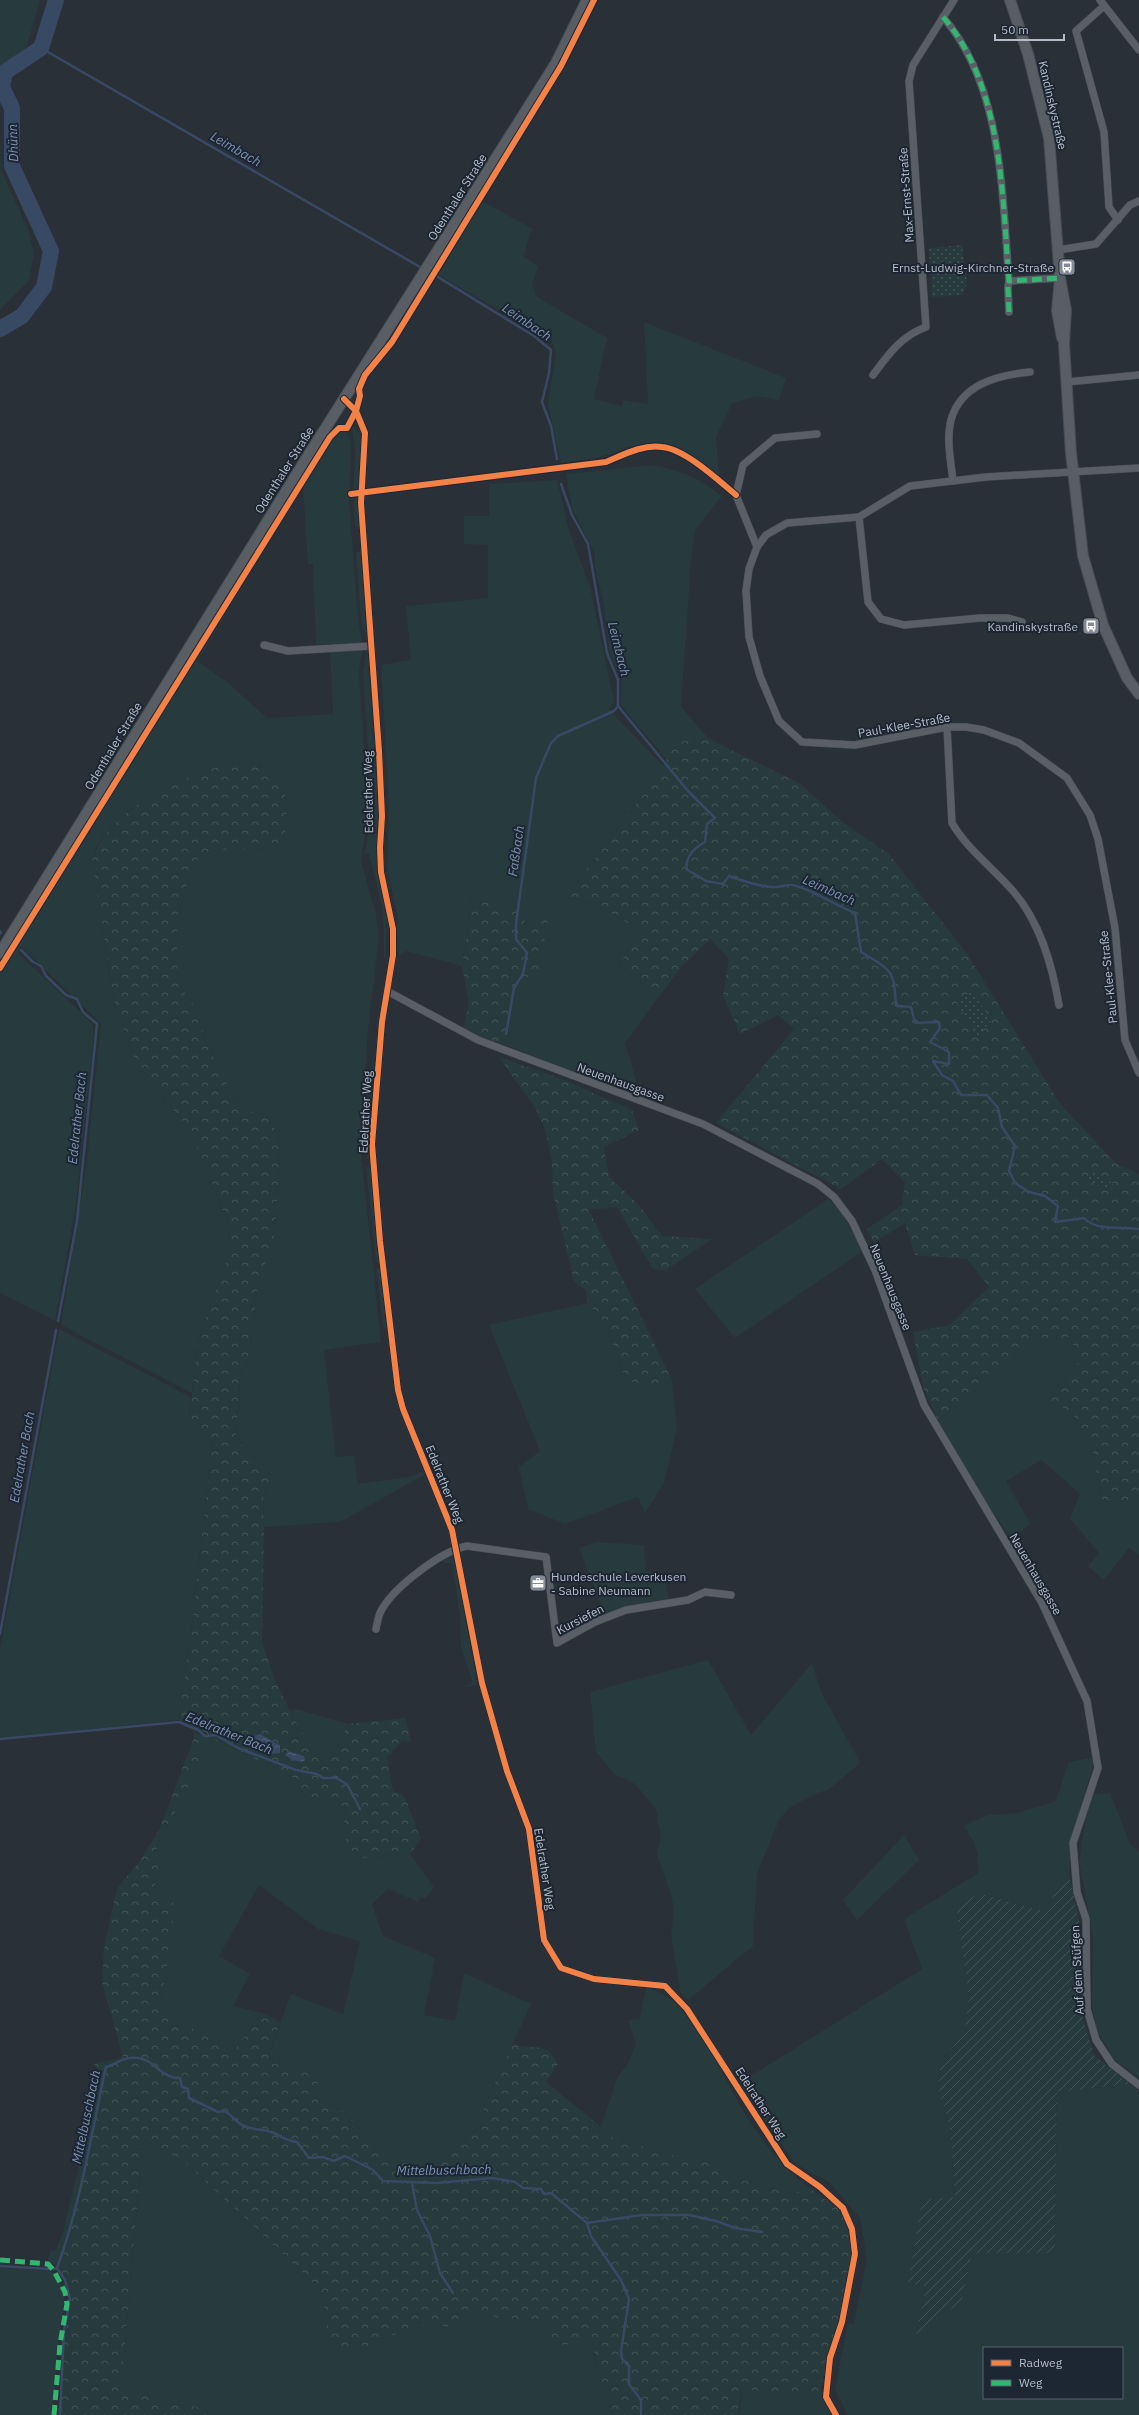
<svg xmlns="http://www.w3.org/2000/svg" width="1139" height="2415" viewBox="0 0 1139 2415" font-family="'IBM Plex Sans',sans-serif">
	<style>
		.grass { fill: #273a3e; fill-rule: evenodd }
		.forest { fill: url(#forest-crowns); fill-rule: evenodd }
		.park { fill: url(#park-dots) }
		.garden { fill: url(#garden-furrows) }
		.water { fill: url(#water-ripples) }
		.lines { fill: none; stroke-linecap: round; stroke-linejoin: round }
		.stream { stroke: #384963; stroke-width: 2.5 }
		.river { stroke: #384963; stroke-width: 16 }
		.street-casing { stroke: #484c53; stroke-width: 8 }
		.secondary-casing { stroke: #484c53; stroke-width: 12 }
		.street { stroke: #5a5e66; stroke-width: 7 }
		.secondary { stroke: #595d64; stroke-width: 10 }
		.quiet { stroke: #33b770; stroke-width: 5; stroke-dasharray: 10 5; stroke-linecap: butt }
		.cycleway-casing { stroke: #1d2633; stroke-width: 8 }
		.cycleway { stroke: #f48246; stroke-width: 6 }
		.labels { text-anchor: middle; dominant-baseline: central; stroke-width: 4; stroke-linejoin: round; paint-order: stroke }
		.street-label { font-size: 12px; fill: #b4bcc9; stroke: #1d2633 }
		.poi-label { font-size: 12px; fill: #b4bcc9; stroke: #1d2633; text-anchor: end }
		.water-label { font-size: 13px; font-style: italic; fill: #7c92b1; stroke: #1d2633 }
	</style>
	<defs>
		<pattern id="forest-crowns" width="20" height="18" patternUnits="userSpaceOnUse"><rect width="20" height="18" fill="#273a3e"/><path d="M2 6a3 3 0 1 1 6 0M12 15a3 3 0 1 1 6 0" fill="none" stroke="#445559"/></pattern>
		<pattern id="park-dots" width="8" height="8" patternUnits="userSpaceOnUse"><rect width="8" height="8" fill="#273a3e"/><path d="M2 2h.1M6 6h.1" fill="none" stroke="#445559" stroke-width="1.8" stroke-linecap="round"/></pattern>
		<pattern id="garden-furrows" width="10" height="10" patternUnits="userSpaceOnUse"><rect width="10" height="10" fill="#273a3e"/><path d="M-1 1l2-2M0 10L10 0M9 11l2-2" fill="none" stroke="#445559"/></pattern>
		<pattern id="water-ripples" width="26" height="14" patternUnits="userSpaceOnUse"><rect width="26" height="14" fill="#384963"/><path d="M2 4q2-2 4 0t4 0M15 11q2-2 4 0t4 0" fill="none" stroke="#526178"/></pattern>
	</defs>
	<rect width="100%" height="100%" fill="#2a3038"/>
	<g class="grass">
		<polygon points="0,0 40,0 27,46 11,69 0,107"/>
		<polygon points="0,137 1,170 29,232 34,254 29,280 0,309"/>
		<path d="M482,201L533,229C527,238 528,247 523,256L538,266L532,286L537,297L607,338L594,399L622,406L623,400L648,404L644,322L786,378L779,400L757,396L732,403L716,437L719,476C686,450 669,435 624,448C618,450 613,454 607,455C592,459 576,461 561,463L548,404L556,353L551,339L438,275Z"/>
		<polygon points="346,424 331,432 96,807 329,432 335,426"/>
		<polygon points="352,426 359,433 361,441 358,484 359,527 355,527 353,498 355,449"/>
		<path d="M345,429L351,441L349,501L358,619L362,643L316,645L313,564H308L303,487L197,661L227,682L267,718L333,714L330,652L363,650L359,671L368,809L361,861L376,915L379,937L368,1031L360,1144L381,1342L324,1350L336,1457L354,1455L358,1484L414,1476L422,1471L424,1475L340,1522L264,1527L263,1499L272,1472L248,1453L236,1436L241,1368L247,1367L258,1283L274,1233L280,1152L278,1135L271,1121L263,1114L248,1111L233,1097L207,1044L194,1006L180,986L177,963V919L191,871L198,859L216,850L282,848C286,829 291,794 277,778C273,772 264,769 259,765L133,807L112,826L96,847L92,861L115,1006L136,1062L191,1132L230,1228L229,1255L199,1335L192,1393L61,1325L86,1169L101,1024L21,946L18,953L92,1023L94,1035L76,1204L55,1321L0,1293V971L332,436L338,431Z"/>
		<path d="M651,465C681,470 698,478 722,496L695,530L691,560L681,707L709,739L676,743L667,760L621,705L622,680L610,653L603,600L595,567V554L572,508L566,474Z"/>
		<polygon points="557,480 568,527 590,587 614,702 609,709 663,766 657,777 567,895 602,908 640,930 619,965 658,998 625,1043 636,1080 627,1094 506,1045 516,980 549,914 529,935 472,898 462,966 406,951 399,956 397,914 387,868 389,806 381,665 411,660 406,606 488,598 488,545 464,544 464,516 489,516 489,484"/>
		<polygon points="356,552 361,552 366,637 361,620"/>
		<polygon points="367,649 378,807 377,868 387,921 386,957 384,957 383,910 369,854 365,854 372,804 363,672"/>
		<polygon points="73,844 74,845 0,964 0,962"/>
		<polygon points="374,1034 370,1157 367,1158"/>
		<polygon points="366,1167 370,1167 380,1263 376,1263"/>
		<polygon points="828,1199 840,1210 863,1251 735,1338 695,1289"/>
		<polygon points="381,1268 387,1333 383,1324 376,1269"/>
		<polygon points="588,1303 606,1324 626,1380 647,1386 672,1380 677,1429 664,1483 645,1513 638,1497 565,1524 528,1509 519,1467 540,1451 489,1325"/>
		<polygon points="59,1329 191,1397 189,1418 212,1442 194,1609 179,1720 0,1738 0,1649"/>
		<polygon points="1069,1337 1081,1360 1048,1398 1072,1413 1093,1452 1102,1501 1139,1502 1139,1555 1129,1548 1104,1580 1088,1566 1099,1553 1070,1519 1080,1494 1041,1460 1006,1481 1030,1523 1013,1540 979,1493 938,1420 1038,1340"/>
		<polygon points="597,1542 644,1545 646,1571 664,1573 669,1599 605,1614 579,1548"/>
		<polygon points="449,1558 455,1560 477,1685 465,1687 465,1685 471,1684 472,1680 461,1648 460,1614 452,1563 444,1563 443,1560"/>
		<polygon points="708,1660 751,1735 812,1663 822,1694 859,1760 859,1764 829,1789 811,1796 789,1808 779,1820 757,1874 753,1946 688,2000 681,1994 671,1935 674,1912 672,1898 657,1854 661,1837 656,1809 635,1784 614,1774 596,1752 590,1692"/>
		<polygon points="296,1709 349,1724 326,1767 315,1755 290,1711"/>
		<polygon points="207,1736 304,1782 297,1793 346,1808 344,1826 360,1858 410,1854 434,1887 426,1898 420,1898 418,1902 388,1889 372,1904 383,1936 435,1958 424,2015 455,2021 464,1973 531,2004 485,2105 478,2128 441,2162 423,2167 402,2163 390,2158 376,2147 346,2113 314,2096 268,2057 291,1994 343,2014 360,1941 318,1929 259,1885 219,1956 250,1974 233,2006 262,2013 233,2052 177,2021 160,2002 166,1974 154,1892 153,1858 163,1832 184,1797"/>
		<path d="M1090,1758L1094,1762L1071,1840L1069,1874L1043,1911L979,1893L956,1907L969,1997L964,2034L941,2061L938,2089L950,2126L955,2198L908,2284L926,2286L916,2334C930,2320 941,2310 961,2306L972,2253H1055L1057,2092L1130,2084L1139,2091V2415H848L835,2389L848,2323L854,2324L867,2259L860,2218L829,2182L795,2164L739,2083L922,1969L904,1919L978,1873C980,1855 975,1840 963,1826L988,1815L1018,1813L1056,1801L1069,1762ZM984,2348H1122V2398H984Z"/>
		<polygon points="1110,1793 1130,1844 1139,1852 1139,2078 1114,2059 1096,2029 1092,2003 1093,1936 1079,1862 1086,1817 1093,1794"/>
		<polygon points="904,1835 919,1860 857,1920 843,1900"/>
		<path d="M646,1987C656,1991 667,1995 675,2003C709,2037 728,2090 755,2129C771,2152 784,2168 806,2185L794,2194L747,2181L731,2180L718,2166L703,2160L662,2154L626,2140L601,2135V2127L618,2076L627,2065L636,2043L628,2020L640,2019Z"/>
		<polygon points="101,2073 105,2074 77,2206 58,2266 47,2261 51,2250 55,2251 63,2232"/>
		<polygon points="143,2139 186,2163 321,2290 329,2338 368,2347 386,2337 419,2328 436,2318 470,2307 498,2318 547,2320 592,2341 597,2368 614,2415 214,2415 201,2407 171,2404 121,2387"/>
		<path d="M0,2268L51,2271C74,2289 60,2321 58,2344C55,2368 56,2391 52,2415H0Z"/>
		<polygon points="821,2388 832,2415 739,2415 742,2389 819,2393"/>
	</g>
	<g class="forest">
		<polygon points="709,739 801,784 842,822 888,853 968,955 1060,1104 1117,1164 1139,1174 1139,1502 1102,1501 1093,1452 1072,1413 1047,1398 1081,1360 1069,1337 1038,1340 938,1420 923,1387 913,1332 950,1325 989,1287 967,1259 915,1255 905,1223 874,1243 867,1229 902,1205 905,1182 882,1159 841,1189 716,1123 794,1029 778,1015 740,1034 723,996 729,958 710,939 682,966 658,998 619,965 640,930 602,908 567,895 657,777 676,742"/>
		<path d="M239,761C251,764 270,767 278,778C291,798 287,827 282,848L216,850L198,859L191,871L177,919V963L180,986L194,1006L207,1044L233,1097L248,1111L263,1114L271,1121L278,1135L280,1152L274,1240L258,1283L247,1367L241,1368L236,1436L248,1453L272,1472L263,1499L264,1527L262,1643L276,1683L290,1711L315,1755L326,1767L349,1724L406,1718L411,1743L403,1740L387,1757L393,1791L403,1795L406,1800L421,1839L410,1854L360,1858C342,1845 343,1828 346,1808L297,1793L303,1782L207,1736L208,1734L179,1720L194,1609L212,1442L189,1418L199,1335L229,1255L230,1228L191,1132L136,1062L115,1006L92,861C109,806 187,774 239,761ZM260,1734L280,1745L275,1755L255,1747ZM288,1751L304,1756V1762L287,1758Z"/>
		<polygon points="472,898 522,913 529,934 549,913 539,973 516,981 506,1045 481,1037 464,1028 469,1001 462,966"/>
		<polygon points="499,1057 564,1080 632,1110 639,1130 604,1147 609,1177 638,1204 662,1236 712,1239 666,1270 653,1269 617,1207 589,1210 672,1380 647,1386 626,1380 606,1324 588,1303 586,1291 574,1281 553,1193 552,1164 546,1132 536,1109"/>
		<path d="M194,1732L207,1738L184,1797L163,1832L153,1858L158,1868L154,1892L175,1904L166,1974L160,2002L178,2021L233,2052L262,2013L280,2022L268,2057L294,2078L301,2068L320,2075L314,2096L346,2113L376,2147L390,2158L402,2163L423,2167L441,2162L478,2128L485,2105L513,2043C532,2052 546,2039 558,2064L546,2082L601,2127V2135L626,2140L662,2154L703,2160L718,2166L731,2180L747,2181L794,2194L806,2185L837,2208L843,2214L852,2236L850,2284L819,2393L811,2395L742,2389L738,2408L739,2415H614L597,2368L592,2341L553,2346L547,2320L498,2318L470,2307L453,2327L443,2326L436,2318L419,2328L386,2337L368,2347L347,2351L329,2338L321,2290L186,2163L143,2139L121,2387L171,2404L201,2407L214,2415H57C62,2393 60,2370 61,2347C62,2317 77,2295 58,2266L77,2206L105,2075L101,2073L94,2064L123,2057L102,1982L104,1950L115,1897L118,1887L140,1861L160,1828L194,1738Z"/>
	</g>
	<g class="park">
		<polygon points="962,245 967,282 963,295 932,297 929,248"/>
		<polygon points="971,991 992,1020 977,1036 957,1003"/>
		<polygon points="1092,1171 1101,1179 1113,1183 1108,1191 1088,1180"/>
	</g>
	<path class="garden" d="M1069,1874L1081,1930L1083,2019L1094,2055L1130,2084L1057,2092L1055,2253H972L961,2306C941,2310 930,2320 916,2335L926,2286L908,2284L922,2200L955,2197L950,2126L938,2089L941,2061L964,2034L969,1997L956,1907L979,1893L1043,1911Z"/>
	<g class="water">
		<polygon points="260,1734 280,1745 280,1753 271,1754 252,1745 254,1736"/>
		<polygon points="288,1751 304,1756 305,1760 302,1762 292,1760 285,1755"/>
	</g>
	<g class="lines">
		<g class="stream">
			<polyline points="41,48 420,267"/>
			<polyline points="438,277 534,336 551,350 549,373 542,402 551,426 557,459"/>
			<path d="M561,484L572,515L588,544L607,653L618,680V706L688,791L715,818L707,824L705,842C693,849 687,855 686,869L706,881L723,884L729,876C743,881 757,886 772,887C779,888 786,884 793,885C816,891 834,905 855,913L861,952C892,971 894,969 896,1006L911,1007L915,1023L939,1022L940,1028L930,1042L949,1052V1064L933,1061L942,1075L953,1081L961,1095H987L998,1108L1002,1127L1015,1146L1009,1171L1015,1183L1029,1192L1045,1196L1058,1206L1055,1222L1084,1218C1097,1232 1122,1226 1139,1229"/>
			<polyline points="0,931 1,933"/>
			<polyline points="21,950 33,962 41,966 46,976 66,995 77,999 83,1012 97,1024 77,1221 58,1321"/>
			<polyline points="506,1034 514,988 523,974 527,953 516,939 516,924 536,778 551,743 558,736 614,711 618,706"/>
			<polyline points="0,1634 56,1330"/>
			<polyline points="0,1739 179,1722 198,1730 205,1736 216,1735 238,1748 296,1770 317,1774 323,1778 336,1778 347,1784 360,1809"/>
			<polyline points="412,2183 417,2210 430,2236 440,2273 453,2293"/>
			<polyline points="587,2223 591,2236 621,2280 629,2299 621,2351 622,2359 629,2366 629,2384 641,2400 641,2415"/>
			<polyline points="0,2266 48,2269"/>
			<polyline points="57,2268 65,2280 70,2299 64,2331 60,2415"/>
			<path d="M54,2269L57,2268C81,2203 91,2135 106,2067C114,2065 123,2058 130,2058C155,2055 157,2078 180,2078L182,2087L188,2089L189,2098L218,2112C230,2108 233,2122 244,2126C253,2130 264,2129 274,2133C283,2137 287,2141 297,2142L309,2158L323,2157L334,2161L345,2156L373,2170L383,2181L436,2183L492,2178L515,2182L523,2188L541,2189L544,2194L551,2193L587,2223L642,2215H689L716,2221L735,2228L762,2232"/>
		</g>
		<polyline class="river" points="0,329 22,316 44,287 51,251 12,166 12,108 2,87 5,72 41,48 56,0"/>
		<g class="street-casing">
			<g id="street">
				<polyline points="1100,0 1139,50"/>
				<polyline points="1104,6 1076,31 1104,132 1109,207 1118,220"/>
				<path d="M943,17C1003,86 1002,195 1009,281L1060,278"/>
				<polyline points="1058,250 1096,244 1130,205 1139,201"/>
				<polyline points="1009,312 1008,287 1009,281"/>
				<path d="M873,375C888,355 901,336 926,327L909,81L913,65L954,0"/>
				<polyline points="1067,382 1139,375"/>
				<polyline points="344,399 356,411 365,433 361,503 379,751 382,816 380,848 381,872 393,929 393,955 382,1022 372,1144 380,1241 398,1390 403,1409 452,1530 482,1683 507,1771 529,1829 544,1940 561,1968 594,1979 665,1986 687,2009 787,2164 820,2187 843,2208 852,2229 855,2254 842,2322 830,2358 826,2397 836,2415"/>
				<polyline points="1139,468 986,477 910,486 859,517 787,523 766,535 757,547 749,569 746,591 749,637 760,676 779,721 802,742 855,745 947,727 966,727 984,730 1019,743 1067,778 1090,815 1098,839 1115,928 1125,1040 1139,1073"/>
				<path d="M953,481C951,462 946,439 951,420C961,384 998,375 1030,372"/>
				<polyline points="859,517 868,602 881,619 904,625 980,618 1008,618 1022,622"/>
				<polyline points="757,547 736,495 743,465 775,438 817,434"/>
				<polyline points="264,645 288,651 371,646"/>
				<path d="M947,727L952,823C967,849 993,868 1013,891C1040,922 1052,964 1059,1005"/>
				<polyline points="387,991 478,1040 703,1124 818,1184 834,1197 852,1221 875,1270 924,1405 1042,1603 1087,1701 1098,1768 1073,1843 1077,1892 1086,1919 1087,2009 1096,2040 1112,2064 1139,2085"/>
				<path d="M376,1629C377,1624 378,1618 380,1613C391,1589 441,1551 467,1546L546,1557L557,1643L595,1622L626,1610L688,1600L705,1592L731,1595"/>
			</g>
		</g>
		<g class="secondary-casing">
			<g id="secondary">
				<polyline points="1010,0 1028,54 1049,138 1060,278 1057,311 1062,338"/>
				<polyline points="1060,278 1066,310 1064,344 1071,453 1083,556 1103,625 1127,678 1139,694"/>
				<polyline points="0,953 306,459 556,63 587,0"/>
			</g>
		</g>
		<use href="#street" class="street"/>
		<use href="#secondary" class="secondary"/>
		<g class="quiet">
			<path d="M943,17C1003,86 1002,195 1009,281L1060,278"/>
			<polyline points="1009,312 1008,287 1009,281"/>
			<polyline points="0,2260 48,2264 54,2271 65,2292 67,2304 60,2344 54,2415"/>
		</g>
		<g class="cycleway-casing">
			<g id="cycleway">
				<polyline points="344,399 356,411 365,433 361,503 379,751 382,816 380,848 381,872 393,929 393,955 382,1022 372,1144 380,1241 398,1390 403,1409 452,1530 482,1683 507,1771 529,1829 544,1940 561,1968 594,1979 665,1986 687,2009 787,2164 820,2187 843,2208 852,2229 855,2254 842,2322 830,2358 826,2397 836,2415"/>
				<path d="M351,494L606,462C623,455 643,444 662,447C685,449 718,480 736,495"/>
				<polyline points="0,968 330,437 339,428 347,428 356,411 360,396 359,389 365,375 392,342 561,66 594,0"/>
			</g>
		</g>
		<use href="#cycleway" class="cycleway"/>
	</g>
	<defs>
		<g id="bus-square" transform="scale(0.9)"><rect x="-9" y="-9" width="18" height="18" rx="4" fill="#848b96" stroke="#1d2633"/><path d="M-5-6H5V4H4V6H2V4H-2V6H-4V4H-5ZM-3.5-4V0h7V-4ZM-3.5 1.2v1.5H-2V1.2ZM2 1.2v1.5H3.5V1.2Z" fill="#fff"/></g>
		<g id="office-square" transform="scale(0.9)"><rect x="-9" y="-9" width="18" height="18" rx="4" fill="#848b96" stroke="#1d2633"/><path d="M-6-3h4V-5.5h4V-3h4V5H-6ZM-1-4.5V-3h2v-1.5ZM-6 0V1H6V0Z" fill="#fff"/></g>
	</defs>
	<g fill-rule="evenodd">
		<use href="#bus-square" x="1067" y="267"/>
		<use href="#bus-square" x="1091" y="626"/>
		<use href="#office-square" x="538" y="1583"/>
	</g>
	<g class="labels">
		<g class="street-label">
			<text transform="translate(1053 105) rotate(77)">Kandinskystraße</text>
			<text transform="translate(906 195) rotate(-94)">Max-Ernst-Straße</text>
			<text transform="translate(457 197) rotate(-58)">Odenthaler Straße</text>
			<text transform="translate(284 470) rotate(-58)">Odenthaler Straße</text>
			<text transform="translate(904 725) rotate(-10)">Paul-Klee-Straße</text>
			<text transform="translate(113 746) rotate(-59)">Odenthaler Straße</text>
			<text transform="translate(368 792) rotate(-91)">Edelrather Weg</text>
			<text transform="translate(1108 977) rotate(-96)">Paul-Klee-Straße</text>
			<text transform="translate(621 1082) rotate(20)">Neuenhausgasse</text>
			<text transform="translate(365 1112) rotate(-87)">Edelrather Weg</text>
			<text transform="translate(891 1287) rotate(68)">Neuenhausgasse</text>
			<text transform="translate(445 1484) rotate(68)">Edelrather Weg</text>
			<text transform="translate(1036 1574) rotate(60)">Neuenhausgasse</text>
			<text transform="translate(580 1619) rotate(-27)">Kursiefen</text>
			<text transform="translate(545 1869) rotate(81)">Edelrather Weg</text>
			<text transform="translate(1077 1970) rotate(-93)">Auf dem Stüfgen</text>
			<text transform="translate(761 2103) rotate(57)">Edelrather Weg</text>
		</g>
		<g class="poi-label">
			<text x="1054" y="267">Ernst-Ludwig-Kirchner-Straße</text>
			<text x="1078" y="626">Kandinskystraße</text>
			<text x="551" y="1576" text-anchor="start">Hundeschule Leverkusen<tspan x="551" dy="14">- Sabine Neumann</tspan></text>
		</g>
		<g class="water-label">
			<text transform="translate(13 143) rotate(-92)">Dhünn</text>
			<text transform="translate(236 149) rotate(30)">Leimbach</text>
			<text transform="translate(527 322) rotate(34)">Leimbach</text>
			<text transform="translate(619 649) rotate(76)">Leimbach</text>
			<text transform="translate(516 851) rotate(-82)">Faßbach</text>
			<text transform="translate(829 890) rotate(24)">Leimbach</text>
			<text transform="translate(77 1118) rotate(-84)">Edelrather Bach</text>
			<text transform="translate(22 1457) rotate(-80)">Edelrather Bach</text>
			<text transform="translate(229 1733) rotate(22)">Edelrather Bach</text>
			<text transform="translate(86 2117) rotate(-78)">Mittelbuschbach</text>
			<text transform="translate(444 2170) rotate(-1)">Mittelbuschbach</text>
		</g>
	</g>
	<rect x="983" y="2347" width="140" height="52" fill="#1d2633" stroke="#59626f"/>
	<rect x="991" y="2360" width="20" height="6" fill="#f48246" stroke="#59626f"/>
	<text x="1019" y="2367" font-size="12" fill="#b4bcc9">Radweg</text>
	<rect x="991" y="2380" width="20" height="6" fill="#33b770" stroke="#59626f"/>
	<text x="1019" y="2387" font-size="12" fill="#b4bcc9">Weg</text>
	<path d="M995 34v6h69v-6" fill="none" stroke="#b4bcc9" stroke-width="2"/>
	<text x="1001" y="34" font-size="12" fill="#b4bcc9" stroke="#1d2633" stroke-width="3" paint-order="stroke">50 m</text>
</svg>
